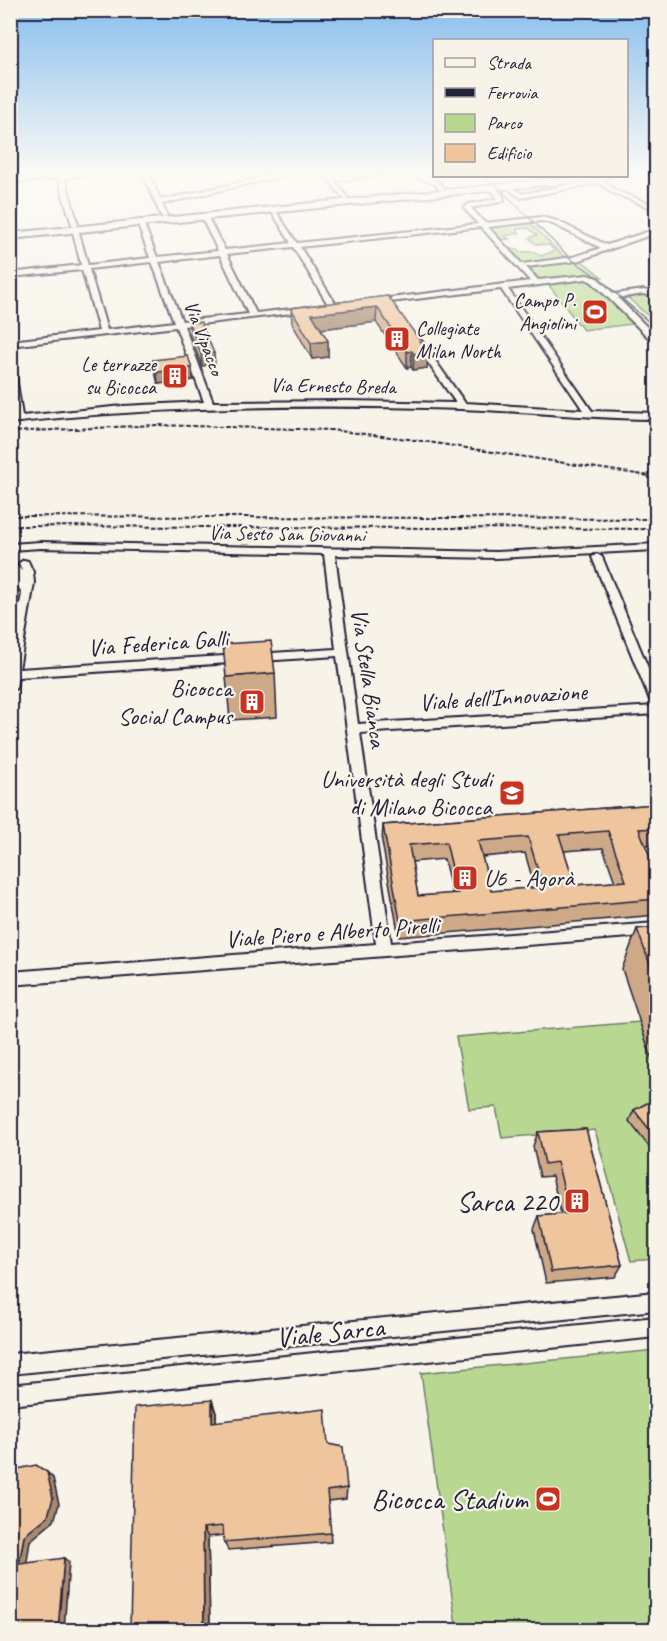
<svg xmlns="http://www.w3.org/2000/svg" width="667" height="1641" viewBox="0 0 667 1641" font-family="Caveat,sans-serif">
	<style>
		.green { fill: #b8d891; stroke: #6d7d66; stroke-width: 1.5 }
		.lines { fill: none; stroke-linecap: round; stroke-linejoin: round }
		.minor-casing { stroke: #22223b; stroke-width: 4 }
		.major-casing { stroke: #22223b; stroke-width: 4 }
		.minor { fill: #f7f3e8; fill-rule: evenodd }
		.major { fill: #f7f3e8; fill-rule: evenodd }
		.tram { stroke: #22223b; stroke-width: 1.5 }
		.rail { stroke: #22223b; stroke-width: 2; stroke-dasharray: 4.5 2; stroke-linecap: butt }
		.wall { fill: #cea988; stroke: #22223b; stroke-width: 1.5; fill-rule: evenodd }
		.shaded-wall { fill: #a78a6f; stroke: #22223b; stroke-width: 1.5 }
		.building { fill: #efc59e; stroke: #22223b; stroke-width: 1.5; fill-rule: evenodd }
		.labels { text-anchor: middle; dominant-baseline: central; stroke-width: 4.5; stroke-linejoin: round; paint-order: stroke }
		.far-poi-label { font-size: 20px; fill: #22223b; stroke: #f7f3e8; text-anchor: end }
		.far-street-label { font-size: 20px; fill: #22223b; stroke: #f7f3e8 }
		.street-label { font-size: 24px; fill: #22223b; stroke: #f7f3e8 }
		.poi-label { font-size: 24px; fill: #22223b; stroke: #f7f3e8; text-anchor: end }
		.near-poi-label { font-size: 28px; fill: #22223b; stroke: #f7f3e8; text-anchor: end }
		.near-street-label { font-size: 28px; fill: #22223b; stroke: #f7f3e8 }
	</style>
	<rect width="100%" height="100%" fill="#f7f3e8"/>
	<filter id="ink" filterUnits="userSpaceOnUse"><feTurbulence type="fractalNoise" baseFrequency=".0167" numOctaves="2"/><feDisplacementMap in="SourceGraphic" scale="12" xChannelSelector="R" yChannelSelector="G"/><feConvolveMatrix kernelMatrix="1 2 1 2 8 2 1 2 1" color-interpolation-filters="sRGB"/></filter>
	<g filter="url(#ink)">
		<g class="green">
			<polygon points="530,223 565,258 523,263 511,249 518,249 519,252 535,252 541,256 555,251 549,245 536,244 529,238 537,235 528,228 517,229 519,233 504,236 509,239 502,240 490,227"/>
			<polygon points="581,260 602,277 580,275 541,280 527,267"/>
			<polygon points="588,279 633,324 583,330 548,284"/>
			<polygon points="641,294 656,297 656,323 626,296"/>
			<polygon points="640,1022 652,1059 656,1059 656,1262 655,1259 631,1261 595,1130 502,1138 496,1107 469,1109 456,1037"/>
			<polygon points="656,1350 656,1630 416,1630 456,1625 421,1373"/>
		</g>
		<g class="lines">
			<g class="minor-casing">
				<g id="minor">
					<polygon points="81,172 107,172 65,178 78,225 75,227 72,225 58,178 10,183 10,179"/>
					<polygon points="142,172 148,172 161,200 286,172 299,172 162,204 167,216 164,218 161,216"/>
					<polygon points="325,172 332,177 399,172 335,181 348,198 345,200 324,175"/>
					<path d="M403,172C418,172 436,177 445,189L440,190L435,184Z"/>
					<polygon points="593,176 597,176 617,191 656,206 656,210 613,193 599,183 521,198 503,185 508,184 522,194 595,180"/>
					<path d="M492,185L503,195L504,201L471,208L485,223L542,217L557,221L607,245L656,229V233L577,261L526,267L538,280L587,275L598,278L614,294L644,290L656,294V298L644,294L618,298L656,336V342H653L592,282L586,279L508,289L592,411L656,413V419C591,419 526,411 461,409C310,404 160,406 10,423V417H13L10,397V360L14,362L22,416L123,406L204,402L176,327L10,346V341L99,331L82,270L10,277V273L81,265L72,228L78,229L88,265L150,258L137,222L140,220L143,222L157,257L218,251L201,216L204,214L207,216L225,250L291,243L270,209L273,207L297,243L478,224L464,208L469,204L498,199L489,187ZM542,221L553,224L601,248L573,257L522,264L488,227ZM481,227L530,281L373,300L369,302L373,304L501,289L583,410L465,403L420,339H417L413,341L456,403L348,401L213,402L184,326L309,311L313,309L309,307L256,313L227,254L293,247L329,306L333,308L337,306L300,247ZM220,255L248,314L182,321L159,262ZM152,262L174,322L107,330L89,269Z"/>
					<polygon points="41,542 496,552 656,544 656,550 496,558 335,555 358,724 656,706 656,714 360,733 391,943 656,923 656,935 10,985 10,972 376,944 337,656 18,677 16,688 10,692 10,653 22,594 10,572 10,564 16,565 22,571 19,563 24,560 28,561 33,572 34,583 19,669 336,649 324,554 41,548 10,550 10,544"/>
					<polygon points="597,554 602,557 656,687 656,704 650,700 592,557"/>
					<polygon points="656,1292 656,1310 10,1374 10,1354"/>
					<polygon points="656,1317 656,1337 10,1405 10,1385"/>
				</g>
			</g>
			<g class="major-casing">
				<g id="major">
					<polygon points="626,172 641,172 626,176"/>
					<polygon points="585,176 610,176 606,179 10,239 10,233"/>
				</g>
			</g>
			<use href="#minor" class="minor"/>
			<use href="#major" class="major"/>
			<polyline class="tram" points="480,176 497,186 571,259 596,276 656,328"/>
			<g class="rail">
				<polyline points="10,432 157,425 331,430 408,439 656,477"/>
				<polyline points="10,516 656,519"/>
				<polyline points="10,526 656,529"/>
			</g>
		</g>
		<g class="wall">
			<polygon points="388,296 427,368 413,370 411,367 407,368 376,322 321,329 328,341 328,357 312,359 292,323 291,308"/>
			<polygon points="189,323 215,364 202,366 190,335"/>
			<polygon points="153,360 193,380 158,384 155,372"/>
			<polygon points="275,673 277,717 230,720 226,677"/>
			<path d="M657,804V844L645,845L657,875V915L399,937L382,842L383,825ZM603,848L615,882L575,885L564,851ZM525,853L535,888L491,891L482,857ZM444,859L452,894L418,896L412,862Z"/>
			<polygon points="657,927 657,1059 652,1059 622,969 637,929"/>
			<polygon points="657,1098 657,1157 629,1121 634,1110"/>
			<polygon points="586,1129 622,1265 615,1277 546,1283 534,1229 539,1216 561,1214 552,1176 540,1177 533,1146 538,1132"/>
			<polygon points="212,1400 216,1413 216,1422 328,1444 347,1488 346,1499 328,1501 331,1542 228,1550 224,1542 224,1535 208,1537 210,1630 130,1630"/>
		</g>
		<g class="shaded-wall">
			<polygon points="377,307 376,322 313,330 312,314"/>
			<polygon points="328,341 328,357 312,359 311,343"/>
			<polygon points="412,351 411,367 407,368 407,352"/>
			<polygon points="428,352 427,368 413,370 414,354"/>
			<polygon points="214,353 215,364 202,366 201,354"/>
			<polygon points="192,368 193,380 158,384 157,372"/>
			<polygon points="212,1400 216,1413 216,1435 212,1422"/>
			<polygon points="47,1472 53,1478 59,1504 54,1521 30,1541 26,1568 19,1564 24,1536"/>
			<polygon points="203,1528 208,1537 210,1630 204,1630"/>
			<polygon points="64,1558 69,1562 64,1630 58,1630"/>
		</g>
		<g class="building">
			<polygon points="388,296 428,352 414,354 412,351 407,352 377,307 312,314 328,341 311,343 291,308"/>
			<polygon points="201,322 214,353 201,354 189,323"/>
			<polygon points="188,356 192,368 157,372 153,360"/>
			<polygon points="271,641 275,673 226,677 223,644"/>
			<path d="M657,804V828L639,829L657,875V899L400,921L383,825ZM608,831L626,881L575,885L559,835ZM528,837L543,887L491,891L478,841ZM446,842L458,893L418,896L409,845Z"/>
			<polygon points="657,927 657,984 637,929"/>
			<polygon points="657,1098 657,1139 634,1110"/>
			<polygon points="586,1129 622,1265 551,1272 539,1216 570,1213 557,1162 545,1164 538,1132"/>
			<polygon points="212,1400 212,1422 325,1409 328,1444 343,1447 347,1488 327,1491 331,1533 224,1542 223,1526 203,1528 204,1630 130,1630 135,1407"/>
			<polygon points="36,1465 47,1472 53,1498 48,1516 24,1536 19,1564 64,1558 58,1630 10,1630 10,1472 13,1470"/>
		</g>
	</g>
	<linearGradient id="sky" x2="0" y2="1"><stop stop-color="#89beee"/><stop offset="0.43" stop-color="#fbfaf5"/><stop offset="1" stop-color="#fbfaf5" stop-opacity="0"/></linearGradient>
	<rect width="667" height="402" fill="url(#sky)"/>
	<defs>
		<g id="stadium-square" transform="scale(1.35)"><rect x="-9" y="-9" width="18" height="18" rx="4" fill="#c8321e" stroke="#f7f3e8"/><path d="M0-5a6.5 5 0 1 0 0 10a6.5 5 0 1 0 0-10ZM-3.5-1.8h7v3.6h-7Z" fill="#fff"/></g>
		<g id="building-square" transform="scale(1.35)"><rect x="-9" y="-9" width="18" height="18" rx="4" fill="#c8321e" stroke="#f7f3e8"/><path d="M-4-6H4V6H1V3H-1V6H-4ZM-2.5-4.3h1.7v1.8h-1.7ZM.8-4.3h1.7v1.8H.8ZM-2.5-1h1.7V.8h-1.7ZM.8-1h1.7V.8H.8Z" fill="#fff"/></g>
		<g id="university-square" transform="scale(1.35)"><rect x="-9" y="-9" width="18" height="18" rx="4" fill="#c8321e" stroke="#f7f3e8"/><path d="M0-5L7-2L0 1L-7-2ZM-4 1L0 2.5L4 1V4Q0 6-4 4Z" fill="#fff"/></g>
	</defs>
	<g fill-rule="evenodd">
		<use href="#stadium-square" x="595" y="312"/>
		<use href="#building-square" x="397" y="339"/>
		<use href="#building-square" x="175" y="376"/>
		<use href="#building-square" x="252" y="702"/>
		<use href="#university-square" x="512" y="793"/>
		<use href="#building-square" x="465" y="878"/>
		<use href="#building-square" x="577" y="1201"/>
		<use href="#stadium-square" x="548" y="1499"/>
	</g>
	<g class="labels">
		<g class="far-poi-label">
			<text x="576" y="300">Campo P.<tspan x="576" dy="23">Angiolini</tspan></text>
			<text x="416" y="328" text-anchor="start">Collegiate<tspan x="416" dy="23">Milan North</tspan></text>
			<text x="156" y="364">Le terrazze<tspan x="156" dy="23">su Bicocca</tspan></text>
		</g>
		<g class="far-street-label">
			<text transform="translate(204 338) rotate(69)">Via Vipacco</text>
			<text transform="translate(333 386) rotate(1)">Via Ernesto Breda</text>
			<text transform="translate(287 534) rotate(1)">Via Sesto San Giovanni</text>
		</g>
		<g class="street-label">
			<text transform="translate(158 643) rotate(-4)">Via Federica Galli</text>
			<text transform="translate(369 678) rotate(82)">Via Stella Bianca</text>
			<text transform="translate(503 697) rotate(-4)">Viale dell'Innovazione</text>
			<text transform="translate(332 932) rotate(-4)">Viale Piero e Alberto Pirelli</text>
		</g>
		<g class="poi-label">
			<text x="232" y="688">Bicocca<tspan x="232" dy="28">Social Campus</tspan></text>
			<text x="492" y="779">Università degli Studi<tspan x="492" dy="28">di Milano Bicocca</tspan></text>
			<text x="484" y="878" text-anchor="start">U6 - Agorà</text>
		</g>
		<g class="near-poi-label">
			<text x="558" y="1201">Sarca 220</text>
			<text x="528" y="1499">Bicocca Stadium</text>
		</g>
		<g class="near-street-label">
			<text transform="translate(330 1332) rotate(-6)">Viale Sarca</text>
		</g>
	</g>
	<rect width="667" height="1641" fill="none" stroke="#f7f3e8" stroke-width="36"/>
	<rect x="18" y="18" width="631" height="1605" fill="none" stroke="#22223b" stroke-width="2" filter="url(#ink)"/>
	<rect x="433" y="39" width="195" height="138" fill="#f7f3e8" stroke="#a29fa3" stroke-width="1.5"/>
	<rect x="445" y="58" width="30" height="9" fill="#f7f3e8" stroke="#a29fa3" stroke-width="1.5"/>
	<text x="487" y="69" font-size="18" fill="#22223b">Strada</text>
	<rect x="445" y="88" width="30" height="9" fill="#22223b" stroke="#a29fa3" stroke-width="1.5"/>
	<text x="487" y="99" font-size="18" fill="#22223b">Ferrovia</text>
	<rect x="445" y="114" width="30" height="18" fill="#b8d891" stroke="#a29fa3" stroke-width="1.5"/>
	<text x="487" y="129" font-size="18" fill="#22223b">Parco</text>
	<rect x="445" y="144" width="30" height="18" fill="#efc59e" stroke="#a29fa3" stroke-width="1.5"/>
	<text x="487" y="159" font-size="18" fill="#22223b">Edificio</text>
</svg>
